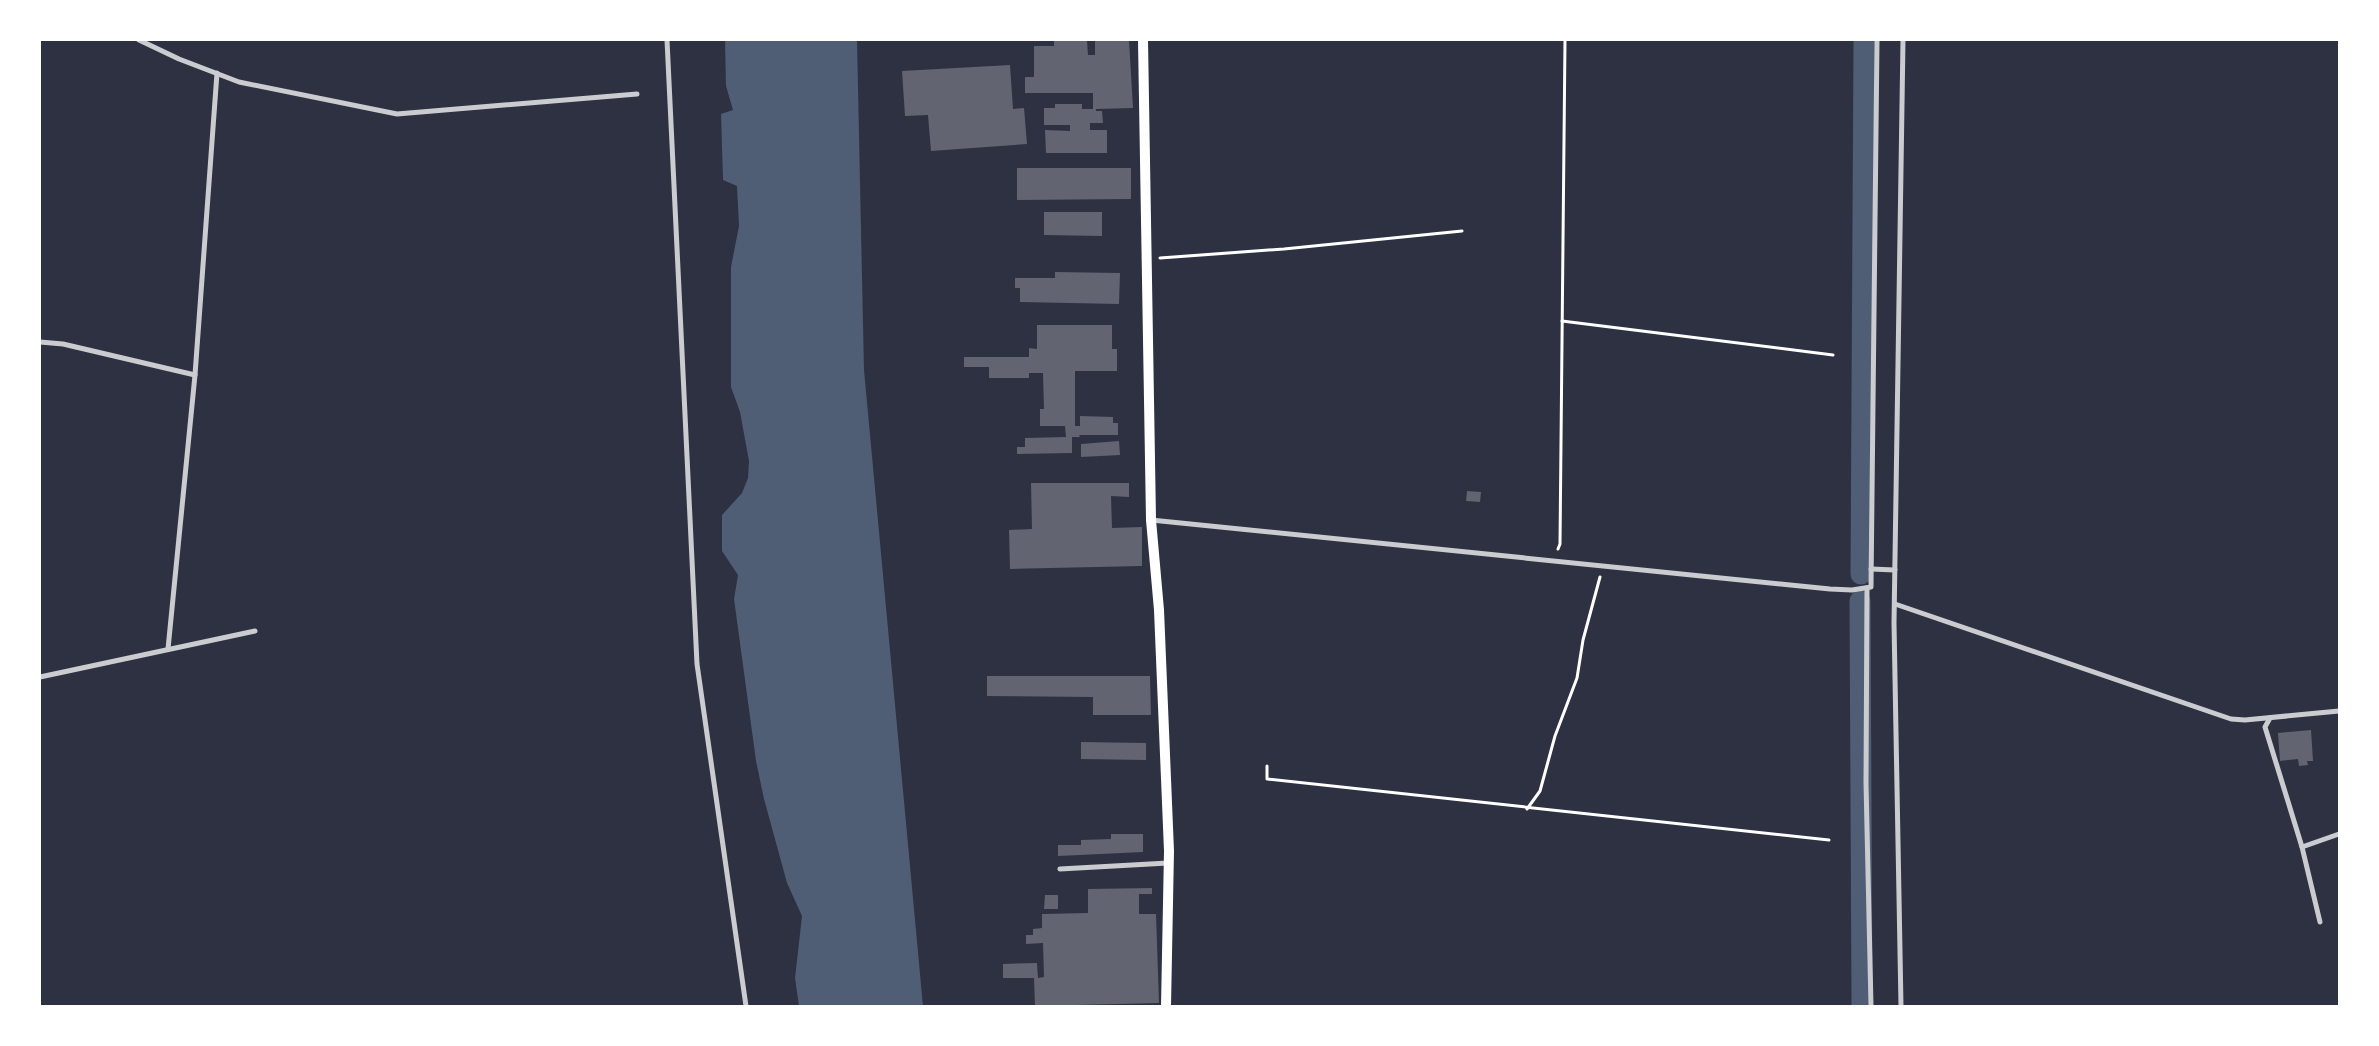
<svg xmlns="http://www.w3.org/2000/svg" width="2379" height="1046" viewBox="0 0 2379 1046" font-family="Helvetica,sans-serif">
	<style>
		.water { fill: #4f5d75 }
		.lines { fill: none; stroke-linecap: round; stroke-linejoin: round }
		.canal { stroke: #4f5d75; stroke-width: 21 }
		.building { fill: #626471 }
		.path { stroke: #fff; stroke-width: 3 }
		.minor { stroke: #caccd0; stroke-width: 5 }
		.secondary { stroke: #fff; stroke-width: 10 }
	</style>
	<rect width="100%" height="100%" fill="#2d3142"/>
	<polygon class="water" points="725,40 857,40 864,370 923,1006 799,1006 795,978 802,916 787,883 764,799 756,761 734,599 738,575 722,551 722,515 742,493 748,478 749,461 740,412 731,387 731,267 739,226 737,186 723,180 721,114 733,110 726,86"/>
	<g class="lines">
		<g class="canal">
			<polyline points="1861,574 1864,40"/>
			<polyline points="1860,601 1862,1006"/>
		</g>
	</g>
	<g class="building">
		<polygon points="1054,40 1087,40 1088,55 1095,55 1095,40 1129,40 1133,108 1096,109 1096,111 1102,111 1103,123 1090,123 1090,130 1107,130 1107,153 1046,153 1045,130 1070,131 1070,125 1044,125 1044,108 1055,108 1055,104 1082,104 1082,109 1093,109 1093,93 1025,93 1025,77 1034,77 1034,46 1054,46"/>
		<polygon points="1010,65 1013,109 1024,108 1027,144 931,151 928,115 905,116 902,71"/>
		<polygon points="1017,168 1131,168 1131,199 1017,200"/>
		<polygon points="1044,212 1102,212 1102,236 1044,235"/>
		<polygon points="1055,272 1120,273 1119,304 1020,302 1020,288 1015,288 1015,278 1055,278"/>
		<polygon points="1037,325 1112,325 1112,349 1117,349 1117,371 1075,371 1075,426 1080,426 1080,416 1113,417 1113,423 1118,423 1118,435 1079,435 1080,437 1072,437 1072,453 1017,454 1017,447 1025,447 1025,438 1066,437 1065,426 1040,426 1040,409 1044,409 1043,373 1029,373 1029,378 989,378 989,367 964,367 964,357 1029,357 1029,348 1037,349"/>
		<polygon points="1119,441 1120,455 1081,457 1081,444"/>
		<polygon points="1031,483 1129,483 1129,497 1111,496 1112,528 1142,527 1142,566 1010,569 1009,530 1032,529"/>
		<polygon points="1467,491 1481,492 1480,502 1466,501"/>
		<polygon points="987,676 1150,676 1151,715 1093,715 1093,697 987,696"/>
		<polygon points="2311,730 2313,761 2307,761 2308,765 2299,766 2298,759 2280,761 2278,733"/>
		<polygon points="1081,742 1146,743 1146,760 1081,759"/>
		<polygon points="1111,834 1143,834 1143,852 1058,856 1058,845 1081,845 1081,840 1111,839"/>
		<polygon points="1152,888 1152,894 1139,894 1139,914 1156,914 1159,1003 1035,1006 1034,978 1003,978 1003,964 1037,963 1038,978 1044,977 1043,943 1026,944 1026,935 1033,935 1033,929 1042,928 1042,914 1088,913 1088,889"/>
		<polygon points="1045,895 1058,895 1058,909 1044,909"/>
	</g>
	<g class="lines">
		<g class="path">
			<polyline points="1160,258 1284,249 1462,231"/>
			<polyline points="1562,321 1833,355"/>
			<polyline points="1558,549 1560,544 1565,40"/>
			<polyline points="1267,766 1267,779 1829,840"/>
			<polyline points="1527,809 1540,791 1555,736 1577,678 1583,640 1600,577"/>
		</g>
		<g class="minor">
			<polyline points="139,40 179,59 239,82 397,114 637,94"/>
			<polyline points="667,40 697,664 746,1006"/>
			<polyline points="40,342 63,344 195,375"/>
			<polyline points="1151,520 1830,589 1852,590 1871,587 1877,40"/>
			<polyline points="1871,569 1895,570"/>
			<polyline points="1867,588 1866,783 1871,1006"/>
			<polyline points="1895,604 2231,719 2245,720 2339,711"/>
			<polyline points="168,649 195,375 217,73"/>
			<polyline points="40,677 255,631"/>
			<polyline points="2270,718 2265,727 2302,847 2320,922"/>
			<polyline points="2302,847 2339,834"/>
			<polyline points="1060,869 1168,863"/>
			<polyline points="1901,1006 1894,623 1903,40"/>
		</g>
		<polyline class="secondary" points="1143,40 1151,520 1159,610 1169,851 1166,1006"/>
	</g>
	<rect width="2379" height="1046" fill="none" stroke="#ffffff" stroke-width="82"/>
</svg>
